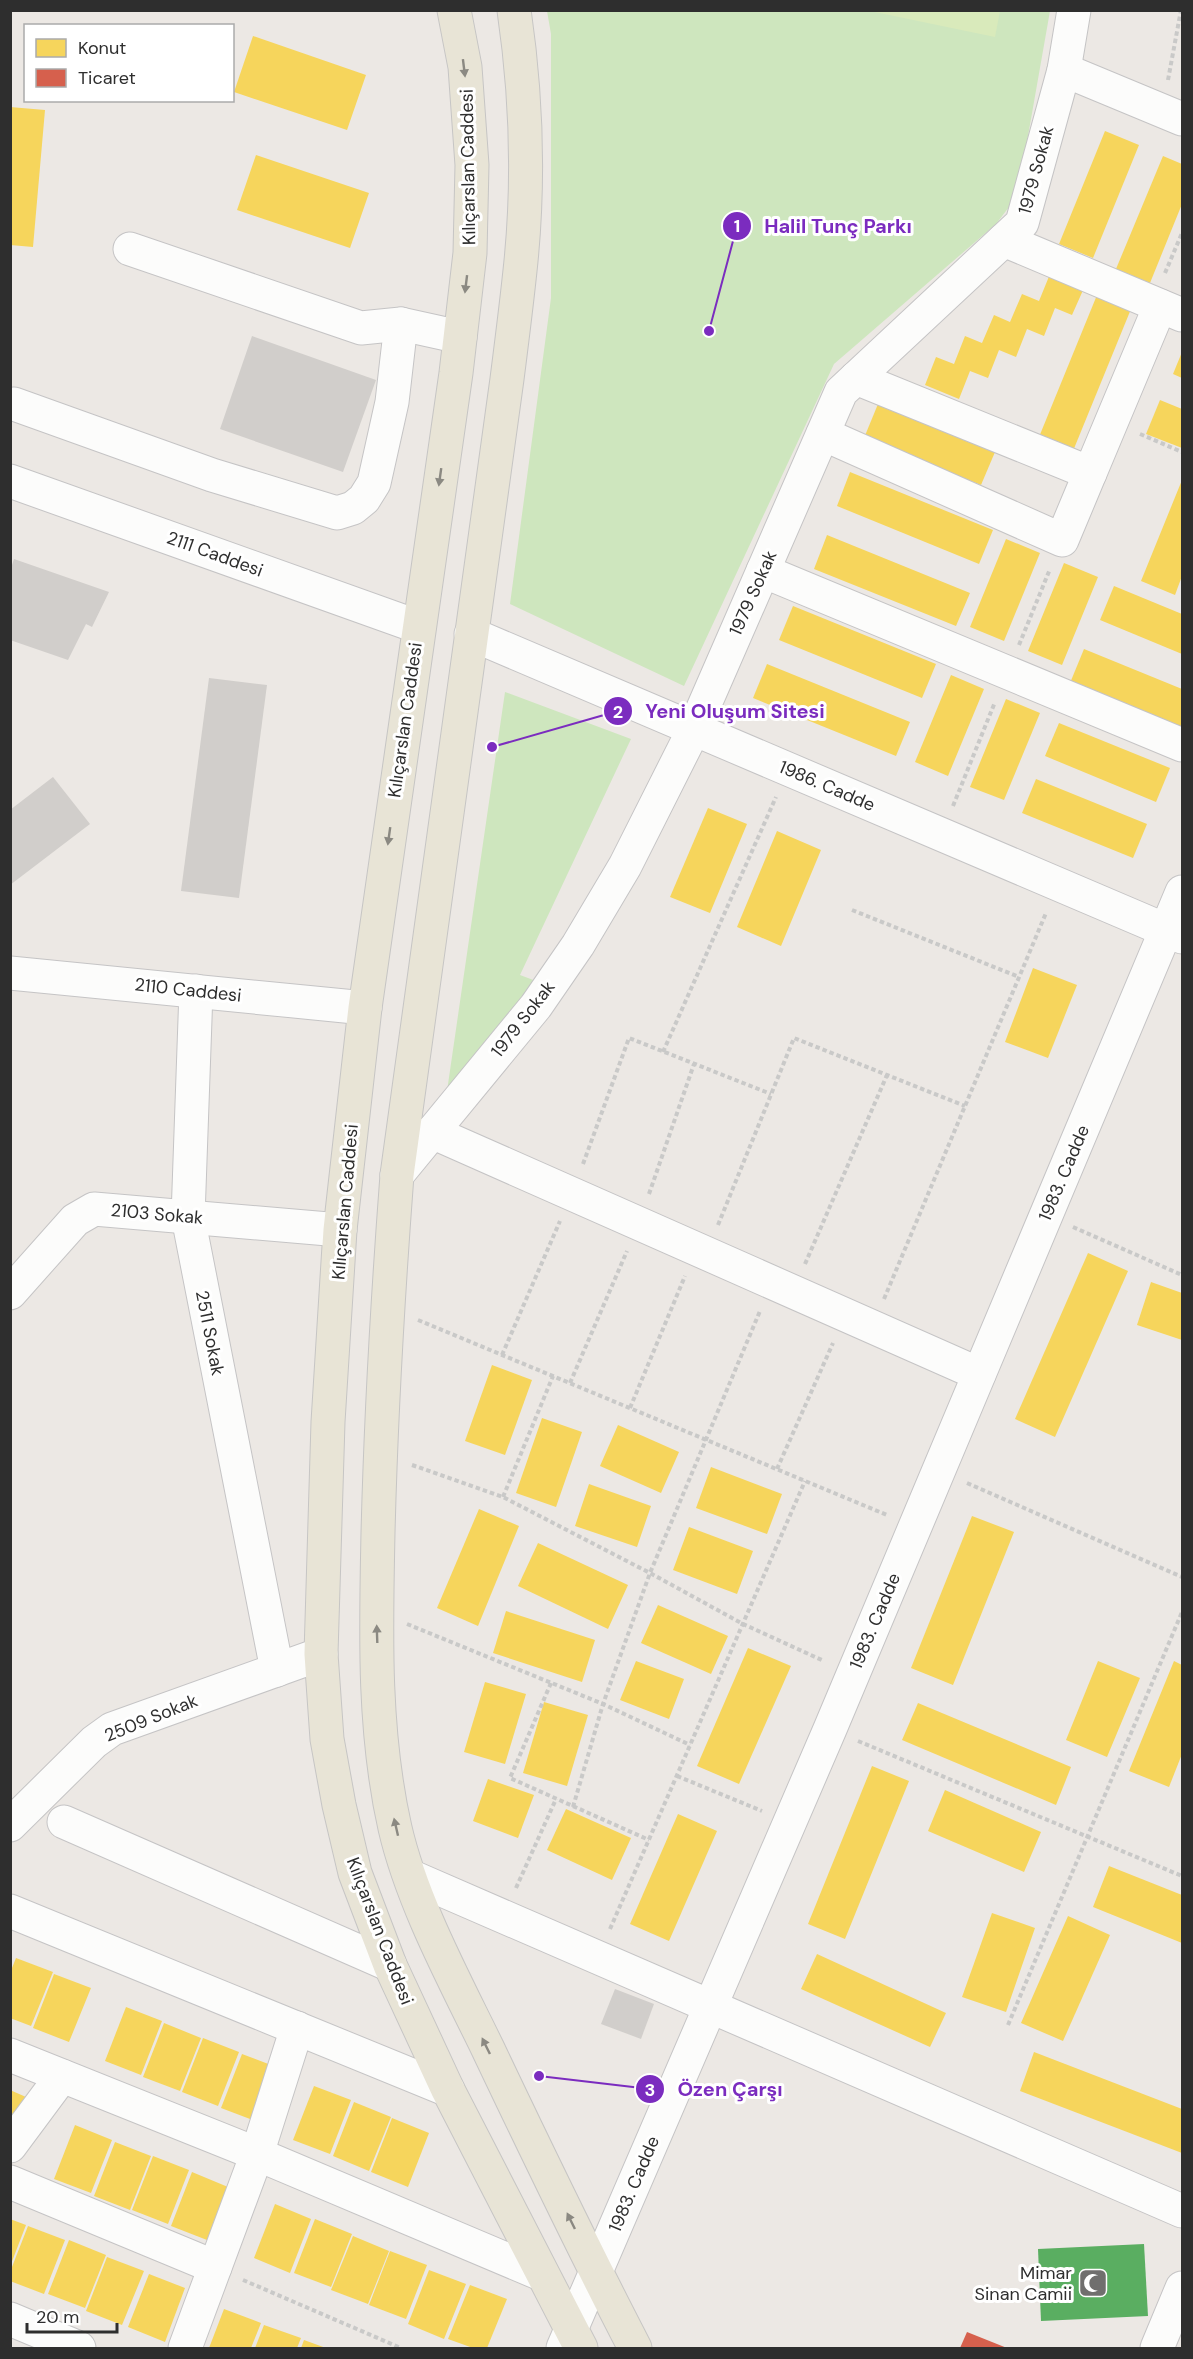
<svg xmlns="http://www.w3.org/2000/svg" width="1193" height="2359" viewBox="0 0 1193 2359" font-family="'DM Sans',sans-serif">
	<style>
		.green { fill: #cee6be }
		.pitch { fill: #d9eabb }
		.homes { fill: #f6d55c }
		.shops { fill: #d6604d }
		.public { fill: #5aae61 }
		.building { fill: #d1cecb }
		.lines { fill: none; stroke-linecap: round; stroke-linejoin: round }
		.minor-casing { stroke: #c5c4c5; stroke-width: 35 }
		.major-casing { stroke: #c6c5c4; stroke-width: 35 }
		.path { stroke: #c9c9c8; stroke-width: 4; stroke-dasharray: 4.5 3; stroke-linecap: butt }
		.minor { stroke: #fcfcfb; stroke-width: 33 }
		.major { stroke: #e8e4d6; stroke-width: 33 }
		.oneway { fill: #8b8982 }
		.labels { text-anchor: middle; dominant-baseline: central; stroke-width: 6; stroke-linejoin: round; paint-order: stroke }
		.street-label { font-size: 18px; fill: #2e2e2e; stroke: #fff }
		.poi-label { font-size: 18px; fill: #2e2e2e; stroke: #fff; text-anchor: end }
		.leader { fill: none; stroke: #7b2cbf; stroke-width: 2 }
		.callout-dot { fill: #7b2cbf; stroke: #fff; stroke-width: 2 }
		.mark-label { font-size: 18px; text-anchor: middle; font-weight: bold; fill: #fff }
		.callout-label { font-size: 20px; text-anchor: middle; font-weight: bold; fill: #7b2cbf; stroke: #fff; stroke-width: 6; stroke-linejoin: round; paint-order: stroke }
	</style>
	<rect width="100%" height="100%" fill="#ece8e4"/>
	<g class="green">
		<polygon points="547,11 1050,11 1019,187 1009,207 996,224 834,364 684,686 510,604 551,298 551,34"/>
		<polygon points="505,692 631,739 520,975 536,981 446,1098"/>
	</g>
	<polygon class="pitch" points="870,11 1000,11 995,37"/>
	<g class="homes">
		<polygon points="253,36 366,75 347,130 234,92"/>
		<polygon points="10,107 45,110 33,247 10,245"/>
		<polygon points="1105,131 1139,145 1093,258 1059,244"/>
		<polygon points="256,155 369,193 350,248 237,210"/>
		<polygon points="1163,156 1182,164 1182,204 1150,283 1116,269"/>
		<polygon points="1050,274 1084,288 1072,315 1055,308 1044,336 1027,329 1016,357 999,350 988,378 970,371 959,399 925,385 936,357 954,364 965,336 982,343 994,315 1010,322 1022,294 1039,301"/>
		<polygon points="1097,295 1131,309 1073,451 1039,437"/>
		<polygon points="1182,352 1182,378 1173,374"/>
		<polygon points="1160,400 1182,409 1182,448 1146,434"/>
		<polygon points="878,404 995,452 981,485 864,438"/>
		<polygon points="850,472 993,530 979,564 837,506"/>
		<polygon points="1182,480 1182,576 1175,595 1141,581"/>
		<polygon points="827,535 970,593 956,626 814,569"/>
		<polygon points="1006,539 1040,553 1004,641 970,627"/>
		<polygon points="1064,563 1098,577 1062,665 1028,651"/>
		<polygon points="1114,586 1182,614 1182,654 1100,620"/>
		<polygon points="793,606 936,664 922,698 779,640"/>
		<polygon points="1084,649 1182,689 1181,728 1070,683"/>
		<polygon points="767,664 910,722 896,756 753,698"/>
		<polygon points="951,675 984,689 948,776 915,762"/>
		<polygon points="1006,699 1040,713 1004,800 970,787"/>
		<polygon points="1059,723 1170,768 1156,802 1045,756"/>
		<polygon points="1036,779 1147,824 1133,858 1022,813"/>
		<polygon points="708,808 747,824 710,913 670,897"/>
		<polygon points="777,831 821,850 781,946 737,927"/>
		<polygon points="1033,968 1077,985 1048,1058 1005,1042"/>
		<polygon points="1088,1253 1128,1271 1055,1437 1015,1419"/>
		<polygon points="1151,1282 1182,1293 1182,1340 1137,1325"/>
		<polygon points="492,1365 532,1380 505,1455 465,1441"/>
		<polygon points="542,1418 582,1432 556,1507 516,1493"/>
		<polygon points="618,1425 679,1452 661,1493 600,1466"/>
		<polygon points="711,1467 782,1494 767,1534 696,1508"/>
		<polygon points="589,1484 651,1506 637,1547 575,1526"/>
		<polygon points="479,1509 519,1526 478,1626 437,1608"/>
		<polygon points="972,1516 1014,1532 953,1685 911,1668"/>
		<polygon points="689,1527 753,1551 737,1594 673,1570"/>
		<polygon points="538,1543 628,1585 608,1629 518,1586"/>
		<polygon points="658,1605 728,1636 711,1674 641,1643"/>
		<polygon points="506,1611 595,1640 582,1682 493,1653"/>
		<polygon points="748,1648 791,1666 739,1784 697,1766"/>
		<polygon points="636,1661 684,1679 669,1719 620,1700"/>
		<polygon points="1098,1661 1140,1678 1107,1757 1066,1740"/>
		<polygon points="1174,1661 1182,1665 1182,1754 1169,1787 1129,1771"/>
		<polygon points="485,1682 526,1694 505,1764 464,1752"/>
		<polygon points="544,1702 588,1715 567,1786 523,1773"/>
		<polygon points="918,1703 1071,1767 1056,1805 902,1740"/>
		<polygon points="872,1766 909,1781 845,1939 808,1924"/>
		<polygon points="488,1779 534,1795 518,1838 473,1821"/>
		<polygon points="945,1790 1041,1832 1024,1872 928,1831"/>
		<polygon points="566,1809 631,1838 612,1880 547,1850"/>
		<polygon points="678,1814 717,1831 669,1941 630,1924"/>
		<polygon points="1109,1866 1182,1895 1182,1943 1093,1907"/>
		<polygon points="992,1913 1035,1928 1006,2012 962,1997"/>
		<polygon points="1068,1916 1110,1935 1063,2041 1021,2023"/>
		<polygon points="817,1954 946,2013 930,2047 801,1989"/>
		<polygon points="16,1958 53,1972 31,2026 10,2018 10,1973"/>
		<polygon points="54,1974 91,1988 69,2042 33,2028"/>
		<polygon points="126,2007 162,2021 141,2075 105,2061"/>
		<polygon points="164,2023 201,2038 180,2091 143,2077"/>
		<polygon points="203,2038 239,2052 218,2106 182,2092"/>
		<polygon points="1034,2052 1182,2109 1182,2153 1020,2091"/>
		<polygon points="242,2054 279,2068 258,2122 221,2108"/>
		<polygon points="314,2086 351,2100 330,2154 293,2140"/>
		<polygon points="10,2090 26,2097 10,2136"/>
		<polygon points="354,2102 391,2117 369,2171 333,2156"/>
		<polygon points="392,2118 429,2133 408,2187 371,2172"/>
		<polygon points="75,2125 112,2140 91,2193 54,2179"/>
		<polygon points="115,2142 151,2156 130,2210 94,2196"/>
		<polygon points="153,2156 189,2170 168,2224 132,2210"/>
		<polygon points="192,2172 228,2187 207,2240 171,2226"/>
		<polygon points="275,2204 311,2219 290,2273 254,2258"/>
		<polygon points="10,2219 26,2225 11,2264 10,2264"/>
		<polygon points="315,2219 352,2234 331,2287 294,2273"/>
		<polygon points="28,2226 65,2240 44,2294 10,2281 10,2272"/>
		<polygon points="353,2236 389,2251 368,2304 331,2290"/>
		<polygon points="69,2240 106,2255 85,2308 48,2294"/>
		<polygon points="390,2251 427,2265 406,2319 369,2305"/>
		<polygon points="107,2257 144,2271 122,2325 86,2311"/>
		<polygon points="429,2270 466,2284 444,2339 408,2324"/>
		<polygon points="149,2274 185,2288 165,2342 128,2327"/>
		<polygon points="470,2285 507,2299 487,2348 473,2348 448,2339"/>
		<polygon points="224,2309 261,2323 251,2348 209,2348"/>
		<polygon points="264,2325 301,2338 297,2348 255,2348"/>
		<polygon points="304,2340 326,2348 301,2348"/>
	</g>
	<polygon class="shops" points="967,2332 1007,2348 960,2348"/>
	<polygon class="public" points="1144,2244 1148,2316 1041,2321 1038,2249"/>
	<g class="building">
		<polygon points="252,336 376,380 343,472 220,429"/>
		<polygon points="14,559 109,592 92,627 86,624 68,660 10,640 10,571"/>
		<polygon points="209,678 267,685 239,898 181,891"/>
		<polygon points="53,777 90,824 10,885 10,810"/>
		<polygon points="615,1989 654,2004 641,2039 601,2024"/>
	</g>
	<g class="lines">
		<g class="minor-casing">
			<g id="minor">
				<polyline points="1064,70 1182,119"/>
				<polyline points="1004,240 1182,315"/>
				<polyline points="130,249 361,328 401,324 460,337"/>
				<polyline points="856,378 1090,473 1160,306"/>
				<polyline points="14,404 212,475 337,513 353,508 364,499 374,483 392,402 401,324"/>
				<polyline points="823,434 1062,540 1090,473"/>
				<polyline points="10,481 419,627"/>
				<polyline points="763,571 1182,745"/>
				<polyline points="471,634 1182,937"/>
				<polyline points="10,973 365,1008"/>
				<polyline points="196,991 188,1217 277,1670"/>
				<polyline points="432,1132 979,1374"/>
				<polyline points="397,1175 536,1006 578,945 625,866 694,729 841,392 1022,223 1064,70 1074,10"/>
				<polyline points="10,1293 75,1220 94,1209 340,1230"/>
				<polyline points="64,1822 390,1965"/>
				<polyline points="10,1825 94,1742 112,1729 321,1654"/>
				<polyline points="410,1876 1182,2211"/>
				<polyline points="10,1911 448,2090"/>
				<polyline points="10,2055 257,2154 541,2274"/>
				<polyline points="10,2146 62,2076"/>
				<polyline points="10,2182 215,2267"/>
				<polyline points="10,2319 79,2348"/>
				<polyline points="185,2348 257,2154 297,2028"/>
				<polyline points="563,2348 830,1729 1182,892"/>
				<polyline points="1157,2348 1182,2288"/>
			</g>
		</g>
		<g class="major-casing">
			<g id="major">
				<polyline points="454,10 465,67 472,165 470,253 456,373 365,1008 340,1230 328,1422 321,1654 327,1739 339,1805 355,1873 390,1965 448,2090 581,2348"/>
				<path d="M514,10C526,92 529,179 521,261C517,301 512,340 507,379L397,1175C388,1294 381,1413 378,1533C376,1631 373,1731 395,1828C412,1902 455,1981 488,2049C536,2150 584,2250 635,2348"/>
			</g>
		</g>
		<g class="path">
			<polyline points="1168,80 1181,10"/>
			<polyline points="1165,273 1182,233"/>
			<polyline points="1140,434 1182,452"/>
			<polyline points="1019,645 1050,569"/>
			<polyline points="953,806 995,702"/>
			<polyline points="852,910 1019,977"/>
			<polyline points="663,1052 776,797"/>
			<polyline points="583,1164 629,1038 771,1094"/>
			<polyline points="649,1194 694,1064"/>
			<polyline points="718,1225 794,1038 965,1106"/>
			<polyline points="1073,1227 1182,1275"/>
			<polyline points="805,1264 887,1075"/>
			<polyline points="884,1299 1046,913"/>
			<polyline points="418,1320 887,1515"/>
			<polyline points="502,1355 560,1221"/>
			<polyline points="570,1383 627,1251"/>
			<polyline points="630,1408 685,1276"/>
			<polyline points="412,1465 503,1497 650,1573 743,1624 824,1661"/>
			<polyline points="777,1469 833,1343"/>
			<polyline points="967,1483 1182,1577"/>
			<polyline points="503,1497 553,1376"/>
			<polyline points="407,1624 603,1704 690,1745"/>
			<polyline points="551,1683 510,1778 649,1840"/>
			<polyline points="858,1741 1182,1876"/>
			<polyline points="677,1776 762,1811"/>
			<polyline points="573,1807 603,1704 650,1573 760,1311"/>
			<polyline points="516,1888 556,1799"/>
			<polyline points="610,1929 805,1481"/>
			<polyline points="1008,2025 1182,1612"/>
			<polyline points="243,2280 401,2348"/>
		</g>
		<use href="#minor" class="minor"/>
		<use href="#major" class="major"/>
	</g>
	<defs><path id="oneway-solid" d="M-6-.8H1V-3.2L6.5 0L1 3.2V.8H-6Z" transform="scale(1.5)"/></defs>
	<g class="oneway">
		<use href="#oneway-solid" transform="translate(464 68) rotate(83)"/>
		<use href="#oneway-solid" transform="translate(466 284) rotate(97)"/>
		<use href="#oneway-solid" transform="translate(440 477) rotate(98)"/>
		<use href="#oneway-solid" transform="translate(389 836) rotate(98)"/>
		<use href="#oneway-solid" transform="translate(377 1634) rotate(-92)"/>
		<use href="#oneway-solid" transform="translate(396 1827) rotate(-103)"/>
		<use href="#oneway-solid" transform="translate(486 2046) rotate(-116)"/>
		<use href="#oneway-solid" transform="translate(571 2221) rotate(-116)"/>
	</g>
	<defs>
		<g id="mosque-square" transform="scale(1.5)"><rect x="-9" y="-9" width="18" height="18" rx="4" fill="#706f6e" stroke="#fff"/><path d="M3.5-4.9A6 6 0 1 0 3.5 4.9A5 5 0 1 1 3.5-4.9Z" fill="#fff"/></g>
	</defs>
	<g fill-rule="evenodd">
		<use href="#mosque-square" x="1093" y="2283"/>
	</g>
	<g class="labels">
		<g class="street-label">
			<text transform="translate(468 167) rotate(-91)">Kılıçarslan Caddesi</text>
			<text transform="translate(1036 170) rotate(-75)">1979 Sokak</text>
			<text transform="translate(215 554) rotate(20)">2111 Caddesi</text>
			<text transform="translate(753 593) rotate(-66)">1979 Sokak</text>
			<text transform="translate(405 720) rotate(-82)">Kılıçarslan Caddesi</text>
			<text transform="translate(827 786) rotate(23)">1986. Cadde</text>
			<text transform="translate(188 990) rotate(6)">2110 Caddesi</text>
			<text transform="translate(523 1019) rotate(-52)">1979 Sokak</text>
			<text transform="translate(1064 1173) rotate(-67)">1983. Cadde</text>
			<text transform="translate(345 1202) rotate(-85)">Kılıçarslan Caddesi</text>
			<text transform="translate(157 1214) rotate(5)">2103 Sokak</text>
			<text transform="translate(210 1333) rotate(79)">2511 Sokak</text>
			<text transform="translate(875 1621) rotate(-67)">1983. Cadde</text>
			<text transform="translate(151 1718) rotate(-22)">2509 Sokak</text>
			<text transform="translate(380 1931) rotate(69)">Kılıçarslan Caddesi</text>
			<text transform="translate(634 2184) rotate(-67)">1983. Cadde</text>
		</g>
		<g class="poi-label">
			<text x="1072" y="2273">Mimar<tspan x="1072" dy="21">Sinan Camii</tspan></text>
		</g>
	</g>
	<path class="leader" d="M709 331L737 226M492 747L618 711M539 2076L650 2089"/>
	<g class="callout-dot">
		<circle cx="709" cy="331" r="6"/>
		<circle cx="492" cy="747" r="6"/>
		<circle cx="539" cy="2076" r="6"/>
		<circle cx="737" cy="226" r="15"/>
		<circle cx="618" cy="711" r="15"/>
		<circle cx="650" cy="2089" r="15"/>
	</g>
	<g class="mark-label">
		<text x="737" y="232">1</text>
		<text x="618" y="718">2</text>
		<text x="650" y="2096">3</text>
	</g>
	<g class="callout-label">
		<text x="838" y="233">Halil Tunç Parkı</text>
		<text x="735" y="718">Yeni Oluşum Sitesi</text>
		<text x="730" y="2096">Özen Çarşı</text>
	</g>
	<rect width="1193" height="2359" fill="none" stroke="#2e2e2e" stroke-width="24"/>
	<rect x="24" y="24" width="210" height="78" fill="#ffffff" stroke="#ababab" stroke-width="1.5"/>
	<rect x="36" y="39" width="30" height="18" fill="#f6d55c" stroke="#ababab" stroke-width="1.5"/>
	<text x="78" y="54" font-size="18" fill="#2e2e2e">Konut</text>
	<rect x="36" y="69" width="30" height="18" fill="#d6604d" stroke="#ababab" stroke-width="1.5"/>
	<text x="78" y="84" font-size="18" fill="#2e2e2e">Ticaret</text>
	<path d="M27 2323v9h90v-9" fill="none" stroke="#2e2e2e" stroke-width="3"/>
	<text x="36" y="2323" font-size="18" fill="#2e2e2e" stroke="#ffffff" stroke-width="4.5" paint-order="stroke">20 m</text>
</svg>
